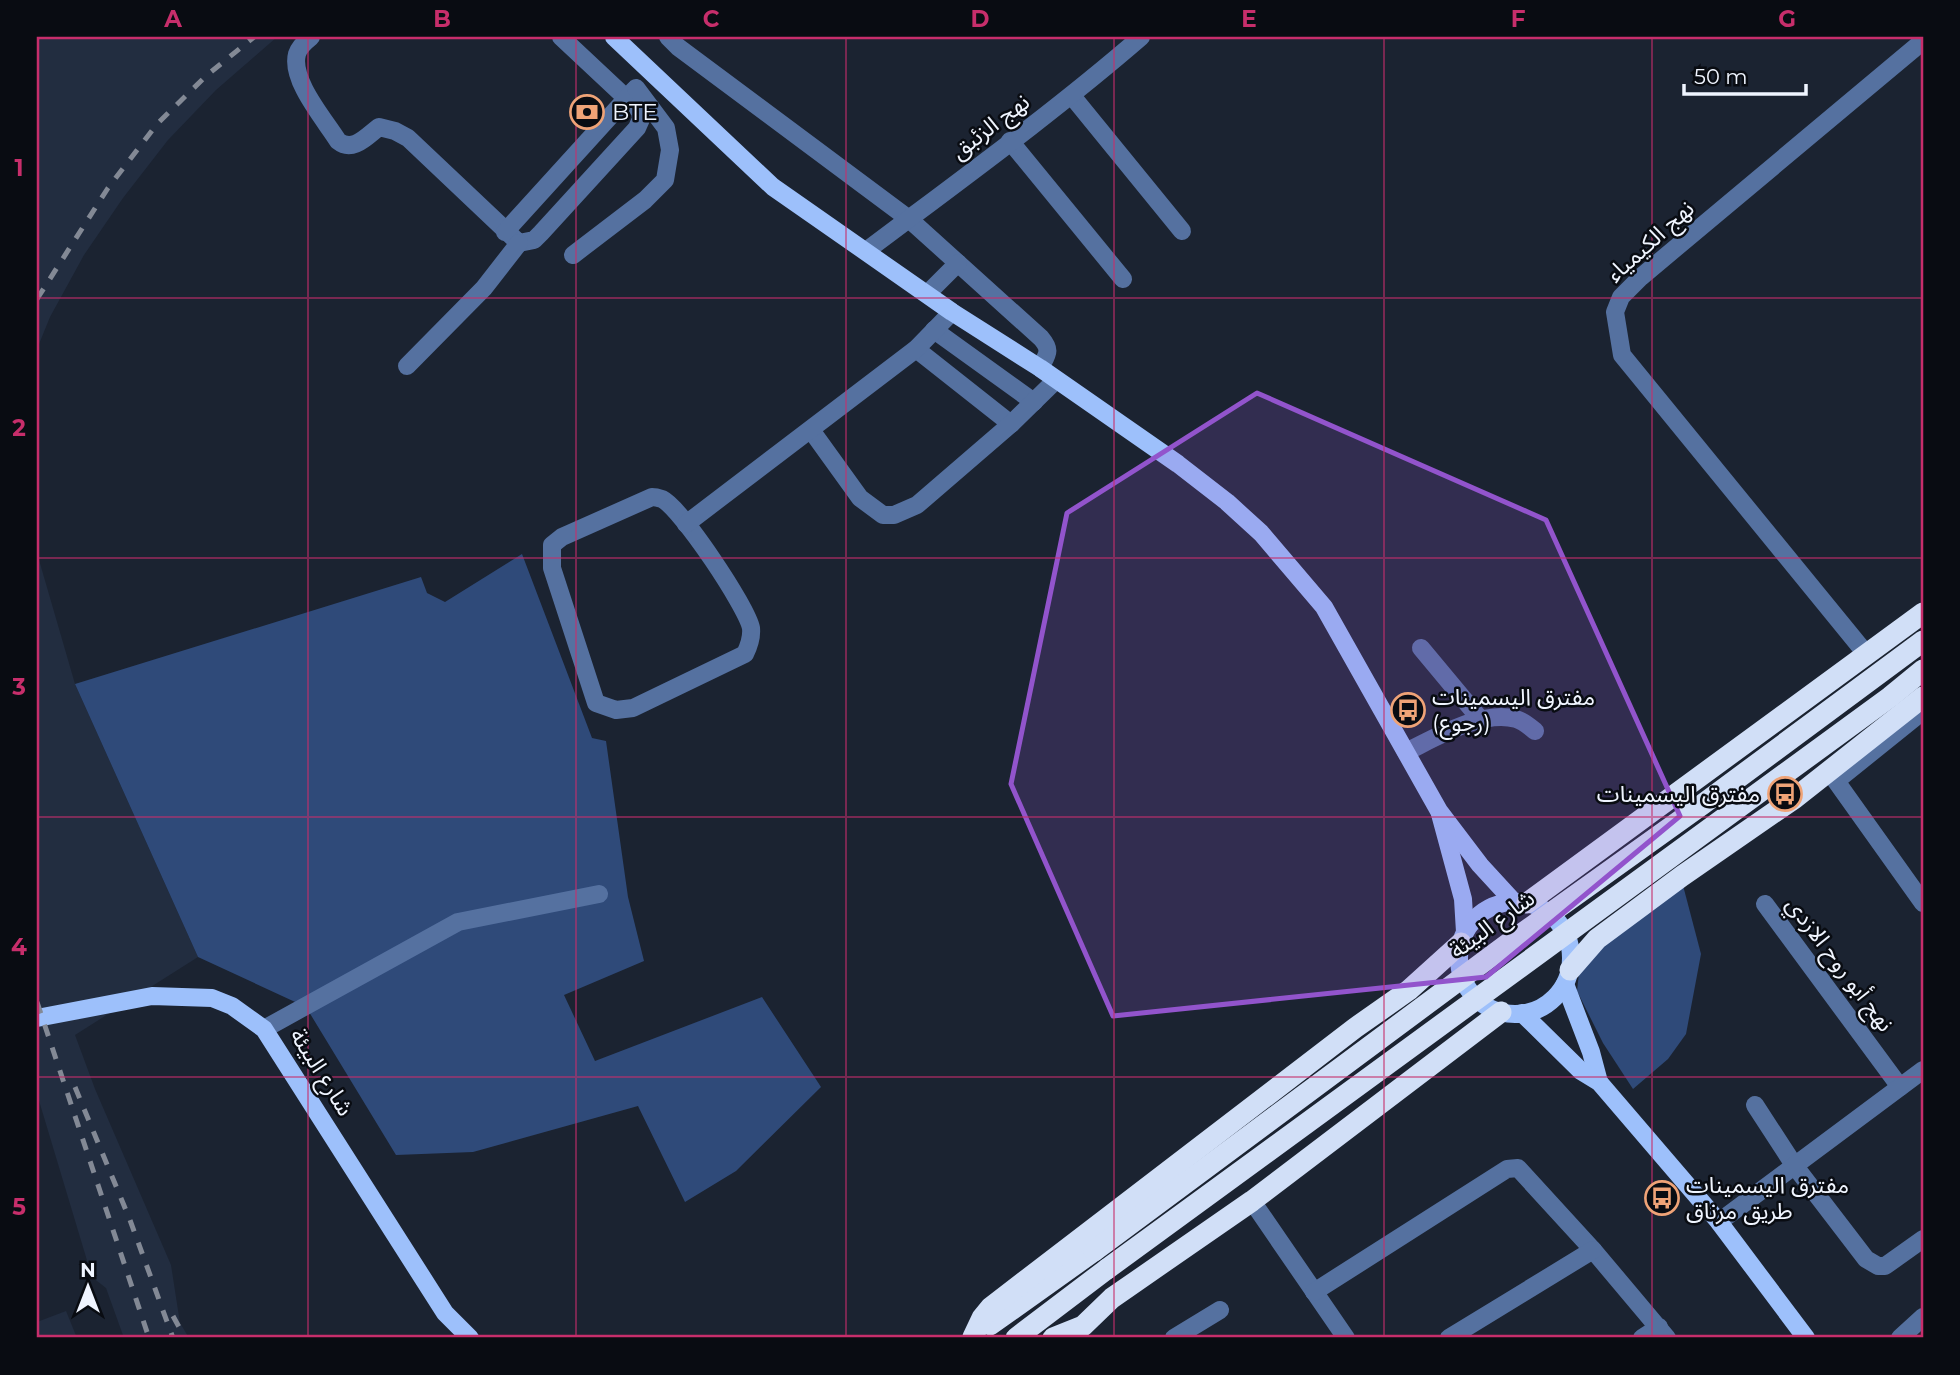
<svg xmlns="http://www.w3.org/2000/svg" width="1960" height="1375" viewBox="0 0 1960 1375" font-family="Montserrat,'Noto Sans Arabic',sans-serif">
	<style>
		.built { fill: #222d40 }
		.green { fill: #2f4a79 }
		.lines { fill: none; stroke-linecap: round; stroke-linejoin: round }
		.minor { stroke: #5571a0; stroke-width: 18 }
		.major { stroke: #9dc0fb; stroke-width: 18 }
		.highway { stroke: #d1dff7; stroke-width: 21 }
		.rail { stroke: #838995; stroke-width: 5; stroke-dasharray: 12 12; stroke-linecap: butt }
		.highway-bridge { stroke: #d1dff7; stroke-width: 21 }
		.marked { fill: #9254cc; fill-opacity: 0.2; stroke: #9254cc; stroke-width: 5; stroke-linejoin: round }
		.grid { fill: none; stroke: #c72e6b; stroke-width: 2; stroke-opacity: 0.55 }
		.labels { text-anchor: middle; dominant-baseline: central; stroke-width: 5; stroke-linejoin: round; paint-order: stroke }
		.poi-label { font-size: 23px; fill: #f0f5ff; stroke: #090c12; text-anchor: start }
		.street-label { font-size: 23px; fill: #f0f5ff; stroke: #090c12 }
		.neatline { fill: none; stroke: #c72e6b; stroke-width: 2.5 }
		.grid-label { font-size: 23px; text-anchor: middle; font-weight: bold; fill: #c72e6b }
	</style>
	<rect width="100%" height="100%" fill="#1b2331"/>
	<g class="built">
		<polygon points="37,37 277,37 216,90 168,140 123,198 84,255 50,317 37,349"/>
		<polygon points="37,553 75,684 198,957 75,1035 95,1089 171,1265 180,1323 189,1338 124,1338 106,1288 92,1277 37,1094"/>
		<polygon points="66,1311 77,1338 37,1338 37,1322"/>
	</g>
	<g class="green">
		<polygon points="522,554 592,738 606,741 628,897 644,961 564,995 595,1061 762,997 821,1087 736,1171 685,1202 638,1106 473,1152 396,1155 306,1007 198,957 75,684 421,577 427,593 445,602"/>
		<polygon points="1680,874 1701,954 1686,1034 1668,1059 1633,1089 1603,1043 1577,991 1580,964"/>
	</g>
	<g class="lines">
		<g class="minor">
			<path d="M311,37C306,41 299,47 297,54C290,80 325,120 338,141C353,153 367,136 379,127L395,131L408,138L519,243L534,240L541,233L637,128L641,119L640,111L561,37"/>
			<path d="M668,37L678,47L909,219L1041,338C1052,351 1047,354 1040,368"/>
			<polyline points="1072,96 1182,231"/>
			<polyline points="1010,141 1123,279"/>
			<polyline points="505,232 634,90"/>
			<path d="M866,251C959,181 1053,113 1141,37"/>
			<polyline points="573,255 645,200 665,180 670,150 666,128 636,88"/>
			<polyline points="927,294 958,263"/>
			<polyline points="934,330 1034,402"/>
			<polyline points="916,349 1011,424"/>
			<polyline points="407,366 484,288 519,243"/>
			<polyline points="811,430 860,498 883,515 894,515 917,505 1011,424 1056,380"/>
			<path d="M652,497C655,497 659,498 662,499C681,508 747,607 751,628C752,638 749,646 745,654L633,708L616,710L596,703L552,568V545L562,537Z"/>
			<polyline points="686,524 916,349 952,312"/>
			<polyline points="1421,648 1481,720"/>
			<polyline points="1867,655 1622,355 1615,312 1621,297 1641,277 1923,41"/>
			<polyline points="1923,711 1836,781 1923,903"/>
			<path d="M1406,752C1435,738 1483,709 1516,719C1523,721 1529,726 1535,731"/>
			<polyline points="1765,904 1900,1087"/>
			<polyline points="264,1029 458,922 599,894"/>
			<polyline points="1755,1105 1794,1165 1866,1259 1878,1266 1885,1266 1923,1239"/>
			<polyline points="1252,1201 1346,1338"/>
			<polyline points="1719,1222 1923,1070"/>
			<polyline points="1314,1292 1507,1169 1518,1168 1593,1250 1667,1338"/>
			<polyline points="1174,1338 1220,1310"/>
			<polyline points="1449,1338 1593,1250"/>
			<polyline points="1642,1338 1659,1327"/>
			<polyline points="1900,1338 1923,1317"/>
		</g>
		<g class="major">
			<polyline points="614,37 773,187 952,312 1040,368 1178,464 1227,502 1261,533 1324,607 1439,811 1480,865 1514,902"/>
			<polyline points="1440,814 1463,899 1465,932"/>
			<circle cx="1515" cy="958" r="56"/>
			<polyline points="1565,984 1591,1052 1599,1082"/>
			<polyline points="1522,1013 1581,1071 1599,1082 1719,1222 1806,1338"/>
			<polyline points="37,1018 152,996 212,998 232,1006 264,1029 445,1313 470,1338"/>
		</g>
		<g class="highway">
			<polyline points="1527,903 1923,613"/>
			<polyline points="1570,970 1597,939 1682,876 1795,798 1923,697"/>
			<polyline points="990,1325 1094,1251"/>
			<polyline points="973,1337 982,1318 991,1307 1355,1028 1409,990 1461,943"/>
			<polyline points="1016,1338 1107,1269"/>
			<polyline points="1053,1338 1083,1326 1112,1298 1252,1201 1501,1012"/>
		</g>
		<g class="rail">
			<polyline points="37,299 108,188 157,124 206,76 254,37"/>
			<polyline points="37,1002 149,1338"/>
			<polyline points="75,1087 130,1220 173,1338"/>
			<polyline points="173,1316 185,1338"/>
		</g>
		<g class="highway-bridge">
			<polyline points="1094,1251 1513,940 1703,804 1923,641"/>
			<polyline points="1107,1269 1890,697 1923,670"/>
		</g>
	</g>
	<path class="marked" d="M1257,393L1546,520L1680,816L1486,977L1113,1016L1011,784L1067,513Z"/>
	<path class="grid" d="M308,37V1338M576,37V1338M846,37V1338M1114,37V1338M1384,37V1338M1652,37V1338M37,298H1923M37,558H1923M37,817H1923M37,1077H1923"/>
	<defs>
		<g id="bank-ring" transform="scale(1.75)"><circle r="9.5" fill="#090c12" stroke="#efa377" stroke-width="1.5"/><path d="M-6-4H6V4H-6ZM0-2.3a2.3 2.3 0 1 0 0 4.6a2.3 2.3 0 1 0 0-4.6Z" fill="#efa377"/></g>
		<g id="bus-ring" transform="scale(1.75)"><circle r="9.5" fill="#090c12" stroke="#efa377" stroke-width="1.5"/><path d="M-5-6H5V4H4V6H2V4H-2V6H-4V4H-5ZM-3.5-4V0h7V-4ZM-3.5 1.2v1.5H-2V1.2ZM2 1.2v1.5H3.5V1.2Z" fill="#efa377"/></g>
	</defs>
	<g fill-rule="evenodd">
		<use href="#bank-ring" x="587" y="112"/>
		<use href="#bus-ring" x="1408" y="710"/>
		<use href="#bus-ring" x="1785" y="794"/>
		<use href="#bus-ring" x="1662" y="1198"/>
	</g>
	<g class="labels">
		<g class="poi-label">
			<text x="612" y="112">BTE</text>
			<text x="1432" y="697">مفترق اليسمينات<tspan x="1432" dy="26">(رجوع)</tspan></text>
			<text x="1760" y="794" text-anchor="end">مفترق اليسمينات</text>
			<text x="1686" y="1185">مفترق اليسمينات<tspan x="1686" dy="26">طريق مرناق</tspan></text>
		</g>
		<g class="street-label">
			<text transform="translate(990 126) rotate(-37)">نهج الزئبق</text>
			<text transform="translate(1650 241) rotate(-42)">نهج الكيمياء</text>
			<text transform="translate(1492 924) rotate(-36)">شارع البيئة</text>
			<text transform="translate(1840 964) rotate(53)">نهج أبو روح الازدي</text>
			<text transform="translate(322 1072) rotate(58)">شارع البيئة</text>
		</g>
	</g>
	<rect width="1960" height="1375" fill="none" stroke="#090c12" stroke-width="77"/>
	<g transform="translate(88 1287)" stroke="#090c12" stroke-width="5" paint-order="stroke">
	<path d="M0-5L12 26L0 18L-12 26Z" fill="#f0f5ff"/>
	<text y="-10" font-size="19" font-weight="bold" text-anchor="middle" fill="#f0f5ff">N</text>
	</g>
	<path d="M1684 84v10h122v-10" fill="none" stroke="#f0f5ff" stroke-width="3.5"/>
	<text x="1694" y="84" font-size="21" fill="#f0f5ff" stroke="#090c12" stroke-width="5" paint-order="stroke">50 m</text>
	<rect x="38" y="38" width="1884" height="1298" class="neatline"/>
	<g class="grid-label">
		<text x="173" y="27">A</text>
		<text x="442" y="27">B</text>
		<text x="711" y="27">C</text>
		<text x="980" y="27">D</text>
		<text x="1249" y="27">E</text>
		<text x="1518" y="27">F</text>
		<text x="1787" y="27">G</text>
		<text x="19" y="176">1</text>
		<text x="19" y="436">2</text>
		<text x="19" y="695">3</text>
		<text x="19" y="955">4</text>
		<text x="19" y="1215">5</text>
	</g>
</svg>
